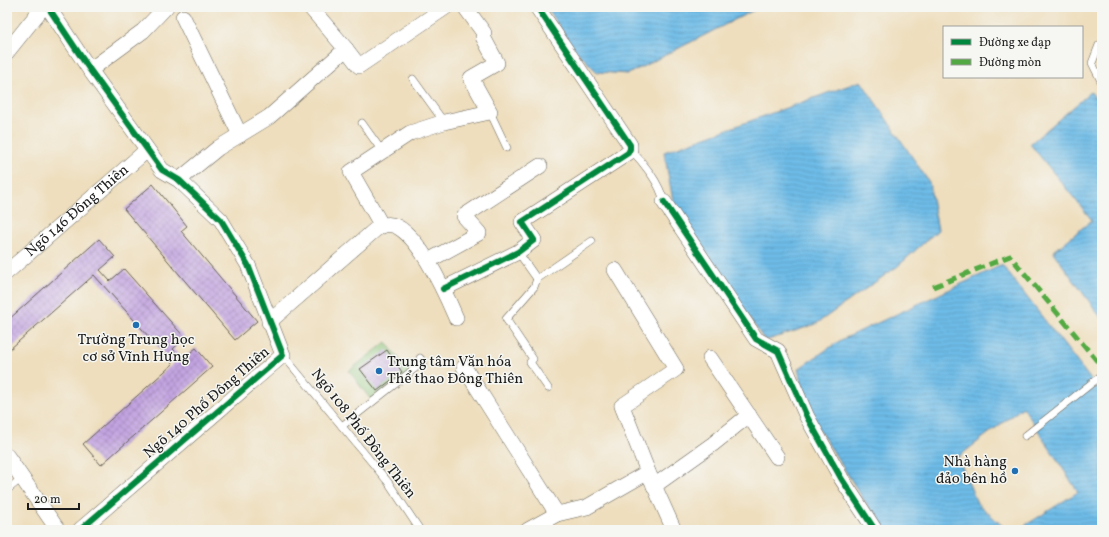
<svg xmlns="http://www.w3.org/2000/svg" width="1109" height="537" viewBox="0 0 1109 537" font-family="Vollkorn,serif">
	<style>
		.pitch { fill: #8dc376; stroke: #547049 }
		.water { fill: url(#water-rules); stroke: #446c82 }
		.building { fill: url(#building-cross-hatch) }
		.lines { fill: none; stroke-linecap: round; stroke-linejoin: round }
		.service-casing { stroke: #666054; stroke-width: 8 }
		.minor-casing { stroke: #666054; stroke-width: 16 }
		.service { stroke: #fff; stroke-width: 7 }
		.minor { stroke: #fff; stroke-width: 15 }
		.quiet { stroke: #52a943; stroke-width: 5; stroke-dasharray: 10 5; stroke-linecap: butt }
		.cycleway-casing { stroke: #f6f6f2; stroke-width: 8 }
		.cycleway { stroke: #00873e; stroke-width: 6 }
		.poi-dot { fill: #1f6fb2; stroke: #f6f6f2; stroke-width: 1.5 }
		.labels { text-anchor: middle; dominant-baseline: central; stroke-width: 3; stroke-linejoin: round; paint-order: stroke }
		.street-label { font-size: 15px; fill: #1c1c1c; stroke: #f6f6f2 }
		.poi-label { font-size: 15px; fill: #1c1c1c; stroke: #f6f6f2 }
	</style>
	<defs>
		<pattern id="water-rules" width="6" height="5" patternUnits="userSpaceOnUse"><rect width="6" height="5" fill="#6dbbe7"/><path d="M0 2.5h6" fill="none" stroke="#5ea0c6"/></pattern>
		<pattern id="building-cross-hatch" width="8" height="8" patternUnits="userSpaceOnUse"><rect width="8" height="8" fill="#c3a4e1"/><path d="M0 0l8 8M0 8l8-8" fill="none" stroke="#9e85b6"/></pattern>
	</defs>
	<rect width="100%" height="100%" fill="#f6f6f2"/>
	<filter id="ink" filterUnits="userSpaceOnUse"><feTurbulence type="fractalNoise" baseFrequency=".025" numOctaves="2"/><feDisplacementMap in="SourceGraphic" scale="8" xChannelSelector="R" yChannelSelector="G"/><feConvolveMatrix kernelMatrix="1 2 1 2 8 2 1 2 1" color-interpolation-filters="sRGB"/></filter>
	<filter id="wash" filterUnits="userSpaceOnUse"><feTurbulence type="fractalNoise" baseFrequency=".012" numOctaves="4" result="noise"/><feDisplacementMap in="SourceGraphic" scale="16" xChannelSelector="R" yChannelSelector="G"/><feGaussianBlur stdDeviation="0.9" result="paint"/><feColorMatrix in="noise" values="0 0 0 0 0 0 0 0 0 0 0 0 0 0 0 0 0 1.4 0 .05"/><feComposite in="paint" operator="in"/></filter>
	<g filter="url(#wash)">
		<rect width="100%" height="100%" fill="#eedebd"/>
		<polygon class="pitch" points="386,342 409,372 371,400 349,371"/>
		<g class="water">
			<polygon points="546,7 760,7 628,74 597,72 574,49"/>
			<polygon points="861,81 929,182 938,230 898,266 816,324 765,341 674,206 664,152"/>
			<polygon points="1091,92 1102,108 1102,319 1053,252 1092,220 1030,144"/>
			<polygon points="1002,265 1102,394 1102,530 1018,530 1078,492 1023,407 958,457 977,503 1007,530 883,530 813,420 798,369 841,340"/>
		</g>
		<g id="blocks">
			<g class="building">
				<polygon points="153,184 187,226 181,231 257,321 235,340 124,209"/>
				<polygon points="99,239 115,257 100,270 110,281 124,269 185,338 173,349 182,359 196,348 212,367 101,465 83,444 173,364 94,275 10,349 7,346 7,321"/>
				<polygon points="387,350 402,372 377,391 360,369"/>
			</g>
		</g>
	</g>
	<g filter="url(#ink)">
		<use href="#blocks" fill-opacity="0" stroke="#666054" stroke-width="1"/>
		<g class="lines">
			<g class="service-casing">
				<g id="service">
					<polyline points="1102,43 1099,45 1092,63 1102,83"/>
					<polyline points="413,79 444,122"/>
					<polyline points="490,112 507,148"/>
					<polyline points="362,123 382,151"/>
					<path d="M630,149C643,162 660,183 664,202"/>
					<polyline points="518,252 537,279 592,241"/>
					<polyline points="537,279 534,287 506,319 533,359 530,362 548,388"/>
					<polyline points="283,355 388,482 420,530"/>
					<polyline points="342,426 423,362 420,358"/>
					<polyline points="1025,436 1102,375"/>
					<polyline points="7,490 22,478"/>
				</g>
			</g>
			<g class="minor-casing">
				<g id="minor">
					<polyline points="48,7 90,70 162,170 179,180 221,220 248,265 283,355 80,530"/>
					<polyline points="310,7 346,49 359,66 446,7"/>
					<polyline points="183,17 240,135"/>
					<polyline points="7,52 43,7"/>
					<polyline points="90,70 143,31 166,7"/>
					<polyline points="179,180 218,148 269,117 346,49"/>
					<polyline points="664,202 756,339 778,351 807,417 841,478 875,530"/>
					<polyline points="382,226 351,172 410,133 444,122 490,112 471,78 497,63 483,37 484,33 465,7"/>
					<polyline points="428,261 479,233 464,216 540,166"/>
					<polyline points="615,270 676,369 622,406 648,472 674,530"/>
					<path id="s1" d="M7,272L147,150"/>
					<polyline points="443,289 518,252 534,240 522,222 628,153 630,149 630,145 537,7"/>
					<path d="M269,322L376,229C379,228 382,225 385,225C413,218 447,297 456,318"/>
					<polyline points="710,358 777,457"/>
					<polyline points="464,367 557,514"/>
					<polyline points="7,456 58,530"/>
					<polyline points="654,486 713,444 749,415"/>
					<polyline points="528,530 557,514 587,507 648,472"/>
				</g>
			</g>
			<use href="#service" class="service"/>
			<use href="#minor" class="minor"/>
			<polyline class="quiet" points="933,287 1010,256 1102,367"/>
			<g class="cycleway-casing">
				<g id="cycleway">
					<polyline points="48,7 90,70 162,170 179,180 221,220 248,265 283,355 80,530"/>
					<polyline points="664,202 756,339 778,351 807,417 841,478 875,530"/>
					<polyline points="443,289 518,252 534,240 522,222 628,153 630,149 630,145 537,7"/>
				</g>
			</g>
			<use href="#cycleway" class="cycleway"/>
		</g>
	</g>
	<g class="poi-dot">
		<circle cx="136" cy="325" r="4"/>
		<circle cx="379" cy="371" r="4"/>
		<circle cx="1015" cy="471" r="4"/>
	</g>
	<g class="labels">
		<g class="street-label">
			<text stroke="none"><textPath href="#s1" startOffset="93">Ngõ 146 Đông Thiên</textPath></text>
			<text transform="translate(207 403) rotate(-41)">Ngõ 140 Phố Đông Thiên</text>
			<text transform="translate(363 434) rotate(52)">Ngõ 108 Phố Đông Thiên</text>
		</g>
		<g class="poi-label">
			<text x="136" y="340">Trường Trung học<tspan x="136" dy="17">cơ sở Vĩnh Hưng</tspan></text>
			<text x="387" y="362" text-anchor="start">Trung tâm Văn hóa<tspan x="387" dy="17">Thể thao Đông Thiên</tspan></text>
			<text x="1007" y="462" text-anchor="end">Nhà hàng<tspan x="1007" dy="17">đảo bên hồ</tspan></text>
		</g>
	</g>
	<rect width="1109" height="537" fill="none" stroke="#f6f6f2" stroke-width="24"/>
	<rect x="943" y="26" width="140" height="52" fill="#f6f6f2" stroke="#9f9f9c"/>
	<rect x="951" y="39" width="20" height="6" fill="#00873e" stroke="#9f9f9c"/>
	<text x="979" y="46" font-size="12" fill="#1c1c1c">Đường xe đạp</text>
	<rect x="951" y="59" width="20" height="6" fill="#52a943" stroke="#9f9f9c"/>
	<text x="979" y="66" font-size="12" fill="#1c1c1c">Đường mòn</text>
	<path d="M28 503v6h51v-6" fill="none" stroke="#1c1c1c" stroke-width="2"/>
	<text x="34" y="503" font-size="12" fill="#1c1c1c" stroke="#f6f6f2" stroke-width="3" paint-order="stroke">20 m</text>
</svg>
